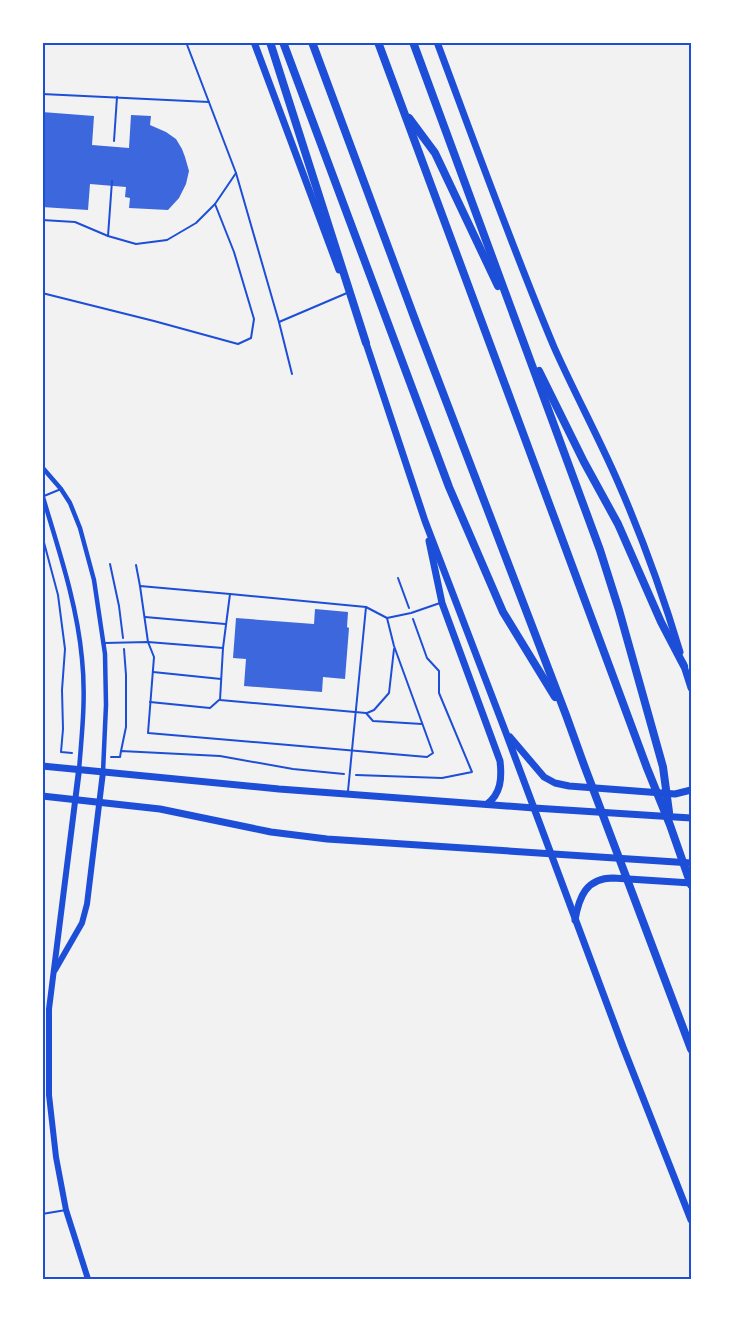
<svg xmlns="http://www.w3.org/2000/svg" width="733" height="1321" viewBox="0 0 733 1321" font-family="'PT Sans Narrow',sans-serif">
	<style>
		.building { fill: #3d67dc }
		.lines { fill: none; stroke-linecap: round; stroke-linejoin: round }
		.path { stroke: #1d4ed8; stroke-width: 2 }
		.service { stroke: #1d4ed8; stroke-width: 2 }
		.minor { stroke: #1d4ed8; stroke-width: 4.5 }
		.tertiary { stroke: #1d4ed8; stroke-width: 6 }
		.secondary { stroke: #1d4ed8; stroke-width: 7 }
		.motorway { stroke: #1d4ed8; stroke-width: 8 }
		.neatline { fill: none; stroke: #1d4ed8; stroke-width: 2 }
	</style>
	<rect width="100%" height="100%" fill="#f2f2f2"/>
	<g class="building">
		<polygon points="42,112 94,116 92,145 129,148 131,115 151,116 150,125 166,132 176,139 182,149 185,157 189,171 186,184 179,198 168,210 129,208 130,198 125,197 126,187 90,184 88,210 42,207"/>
		<polygon points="315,609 348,612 347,627 349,628 345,679 323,677 322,692 244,686 246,659 233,658 236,618 314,624"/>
	</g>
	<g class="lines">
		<g class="path">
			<polyline points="42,535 58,595 65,649 62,690 63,729 61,752 72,753"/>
			<polyline points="110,564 119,606 123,638"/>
			<polyline points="398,578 409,608"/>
			<polyline points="121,751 126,727 126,675 124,649"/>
			<polyline points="111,757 120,757 121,751 220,756 293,769 344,774"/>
			<polyline points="356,775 442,778 472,772 439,693 439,671 427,658 413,619"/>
		</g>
		<g class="service">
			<polyline points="186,42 236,173 279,322"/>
			<polyline points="42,94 209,102"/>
			<polyline points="114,141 117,97"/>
			<polyline points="42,220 75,222 108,236 136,244 167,240 196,223 215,204 236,173"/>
			<polyline points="108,236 112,181"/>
			<polyline points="42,293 154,321 238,344 251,338 254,319 234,252 215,204"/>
			<polyline points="292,374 279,322 347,293"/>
			<polyline points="44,496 61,489"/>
			<polyline points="136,565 140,586"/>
			<polyline points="230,594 366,607"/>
			<polyline points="145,617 225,624"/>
			<polyline points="104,643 148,642 223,648 220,700 366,713 373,721 422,724"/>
			<polyline points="223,648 230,594 140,586 148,642 154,657 148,733 427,757 433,753 394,646 387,618"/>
			<polyline points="153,672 221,679"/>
			<polyline points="150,702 210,708 219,700"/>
			<polyline points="367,713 374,710 389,693 394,649"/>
			<polyline points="348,791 366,607 387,618 411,613 440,603"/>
			<polyline points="42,1214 66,1210"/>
		</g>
		<g class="minor">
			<polyline points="42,467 61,489 70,503 80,528 94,580 105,654 106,705 103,772"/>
			<path d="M42,494C58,548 77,603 82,659C86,696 82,733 79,770"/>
		</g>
		<g class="tertiary">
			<polyline points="79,770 49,1009 49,1095 56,1157 66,1210 88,1279"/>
			<polyline points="55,970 82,923 87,904 103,772"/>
		</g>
		<g class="secondary">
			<polyline points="254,42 339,270"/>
			<path d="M437,42C475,144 512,247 554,347C574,392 598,436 618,482C642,537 663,595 680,652"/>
			<polyline points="365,340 425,521 506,733 623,1047 691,1220"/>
			<path d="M429,541L442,603L500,761C502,778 501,794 487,804"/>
			<polyline points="683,663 691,688"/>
			<polyline points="510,737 544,777 555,783 569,786 675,794 691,790"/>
			<polyline points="42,766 279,789 534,808 691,818"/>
			<polyline points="42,796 160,809 271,832 327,839 691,863"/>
			<path d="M575,920C579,897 586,878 613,878L691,883"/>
		</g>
		<g class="motorway">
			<polyline points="270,42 366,343"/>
			<polyline points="283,42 449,487 503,612 555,697"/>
			<polyline points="312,42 417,325 566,715 584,765 691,1049"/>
			<polyline points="378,42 647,768 670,825 691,885"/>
			<polyline points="413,42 600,550 619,610 663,767 669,812"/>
			<polyline points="409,118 435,153 498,286"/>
			<polyline points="539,371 584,462 618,524 661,622 684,666"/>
		</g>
	</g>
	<rect width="733" height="1321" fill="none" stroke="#ffffff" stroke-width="87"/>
	<rect x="44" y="44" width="646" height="1234" class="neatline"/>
</svg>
